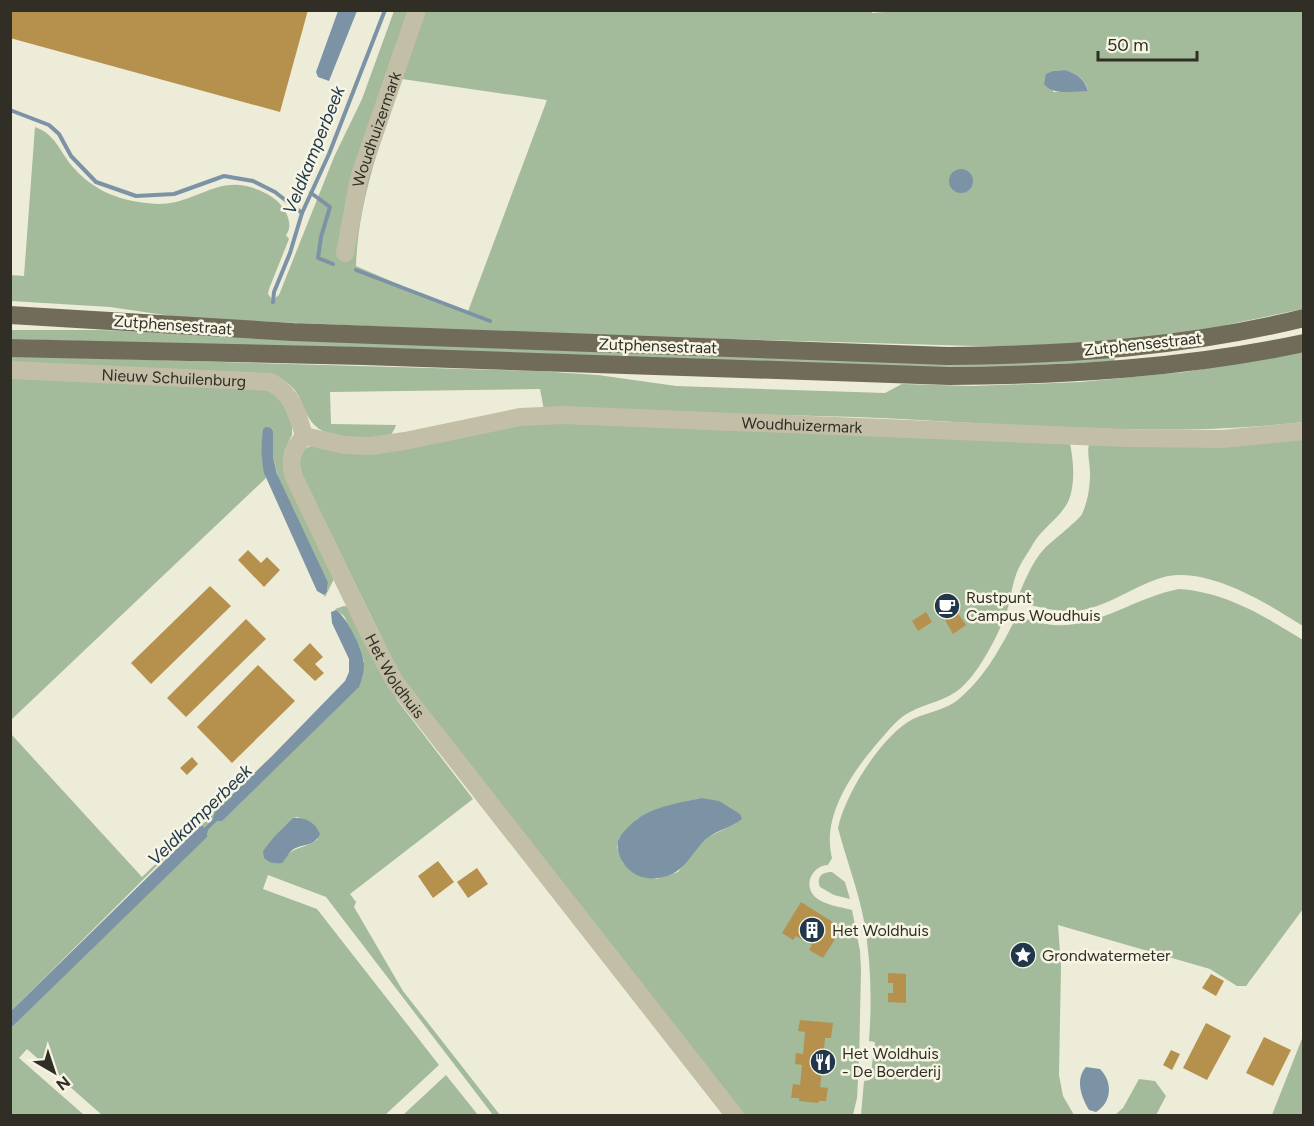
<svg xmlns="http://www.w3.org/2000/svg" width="1314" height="1126" viewBox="0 0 1314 1126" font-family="Figtree,sans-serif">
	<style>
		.green { fill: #a3ba9b; fill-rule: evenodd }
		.water { fill: #7c93a6 }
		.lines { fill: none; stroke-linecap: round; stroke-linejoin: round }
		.stream { stroke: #7c93a6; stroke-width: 4 }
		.building { fill: #b6914e }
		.minor { stroke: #c3bfa7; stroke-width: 18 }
		.major { stroke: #716b59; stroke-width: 18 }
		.labels { text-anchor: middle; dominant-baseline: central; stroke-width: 5; stroke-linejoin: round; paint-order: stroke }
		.street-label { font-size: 16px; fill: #312e26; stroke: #f6f5e4 }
		.poi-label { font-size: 16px; fill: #312e26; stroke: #f6f5e4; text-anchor: start }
		.water-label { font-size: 18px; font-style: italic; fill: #21384c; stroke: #f6f5e4 }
	</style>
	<rect width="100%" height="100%" fill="#edecd9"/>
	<g class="green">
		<path d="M871,10L872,13L910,10L1303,11V309L1197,331L1103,342L1011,347L547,334L185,318L110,307L11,301L10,275L24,276L35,127C55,134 59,150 72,166C90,187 112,198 139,202C151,204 163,205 176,202C207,194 225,176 259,190C270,195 278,200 284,209C289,217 292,228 286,235L289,239L269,289L268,294L271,298V302H274L275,298L279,295L334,157L362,99L394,11H412L363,183L422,11ZM1065,70C1076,74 1084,77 1088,90L1053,92V71ZM402,79L547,100L467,314L356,266C358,202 381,139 402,79Z"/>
		<polygon points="10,330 101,330 494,348 868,361 1115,356 1114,361 1016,366 936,367 11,339"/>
		<path d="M1303,352L1304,422C1155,439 1005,423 856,417C752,413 648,415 544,410L540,389L330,392L331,424L396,425C394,431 390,437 385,440C374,444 331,436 321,430C296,414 309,385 269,375L11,365V356L538,371L598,375L676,386L885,393L902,384L972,386L1081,382L1185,372Z"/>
		<polygon points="11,376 265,389 282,399 292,426 292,435 284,452 334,579 325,597 324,595 327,592 328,582 278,477 273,457 273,431 271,428 263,429 262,459 266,478 11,720"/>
		<path d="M522,422L1070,443C1073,459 1075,477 1071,493C1067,514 1043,526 1033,544C1028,553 1021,562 1017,572C1012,584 1011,599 1007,611C1000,632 979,672 963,686C949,700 927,703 910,712C898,718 889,730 880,740C854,770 821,815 832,858L828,865C814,865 802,884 815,897C824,905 841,907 852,910L860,951L861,970L859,1064L857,1098L853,1115H744L406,688L297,464L304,449L313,445ZM701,798L740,814L735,824L708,837L695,849L678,872L656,879L623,863L617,847L619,838L637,819L660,808Z"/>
		<path d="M1303,437V626C1268,604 1208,566 1164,577C1134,585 1106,609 1074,611C1054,612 1035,606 1016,601C1024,583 1031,563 1045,548C1052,541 1080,519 1082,514C1088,501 1090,487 1090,473C1090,462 1086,451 1090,441Z"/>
		<path d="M1179,589C1226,592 1264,616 1303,640V909L1246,986H1237L1210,969L1058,925L1061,966L1059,1075L1063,1096L1074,1115H861L864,1081L870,1080L875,1042L869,1041C872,1001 871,961 864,921C858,889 846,859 838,828C845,794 882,735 913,719C928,712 946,710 959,699C986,676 1001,647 1017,616C1029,620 1041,624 1053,625C1099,628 1135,597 1179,589Z"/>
		<path d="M344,606L352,607L397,700L473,799L350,894L356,902L354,907L403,991L500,1115H493L326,897L268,875L263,889L317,909L439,1065L385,1115H102L27,1049L19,1058L84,1115H11V1028L208,834L203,826L184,839L11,1011V734L142,877L196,825L216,810L215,812L362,679L364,661L359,647L344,616L335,609ZM298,817L318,839C308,847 296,847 288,854L281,832L293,818Z"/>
		<path d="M832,872L845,882L850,899L834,895L820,887C816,877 822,872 832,872Z"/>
		<polygon points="1303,1036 1303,1115 1272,1115"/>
		<polygon points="446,1075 478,1115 403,1115"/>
		<polygon points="1139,1079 1155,1081 1166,1096 1156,1115 1115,1115 1123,1108"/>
	</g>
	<g class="water">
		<polygon points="338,11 357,11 329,81 318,77 316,72"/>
		<path d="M1065,70C1077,74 1084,78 1088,91C1074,91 1053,96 1044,84L1046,74L1053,71Z"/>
		<circle cx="961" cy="181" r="12"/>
		<path d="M266,427L271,428L273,431V457L277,474L328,582L327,592L324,595L317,591L264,473C261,458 261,444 263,429Z"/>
		<path d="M336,610C347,617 363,650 364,664C364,672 362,680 359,687L222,821H217L213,818L216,810L272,756L345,681L349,672V659L332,623L331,612Z"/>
		<path d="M701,798L719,801L740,814L742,819C731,828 717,830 706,839C692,852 686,870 667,876C647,883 626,875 619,854C618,849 617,846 618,841C621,833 630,825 636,820C654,806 680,803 701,798Z"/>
		<path d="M293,818C306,817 315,822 320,834C314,848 300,843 291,851C287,855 286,859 282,863C274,864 270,863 264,858L263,851L274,837Z"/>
		<polygon points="201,825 208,830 207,837 11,1028 11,1011"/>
		<path d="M1086,1067L1100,1069C1113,1082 1112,1102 1096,1112L1089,1110C1081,1097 1075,1079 1086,1067Z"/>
	</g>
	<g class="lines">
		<g class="stream">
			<polyline points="10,110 49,125 59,134 71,156 96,182 136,196 174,194 224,176 253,181 275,192 302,213"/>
			<polyline points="311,193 330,207 321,237 318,258 333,264"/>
			<polyline points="356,270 490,321"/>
			<polyline points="273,302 274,292 290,253 302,213 329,154 385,10"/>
			<polyline points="203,832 217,818"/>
		</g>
	</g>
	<g class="building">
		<polygon points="10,10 308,10 280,112 10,38"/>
		<polygon points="248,550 261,563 267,557 280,570 264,587 238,560"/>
		<polygon points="210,586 231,606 151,684 131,663"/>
		<polygon points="953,611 955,614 957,612 966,625 953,634 945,620 947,619 945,616"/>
		<polygon points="926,612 932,622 918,631 912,621"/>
		<polygon points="246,619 266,639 186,717 167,698"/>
		<polygon points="310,643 323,657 315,664 324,673 315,681 293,660"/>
		<polygon points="258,665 295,701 232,763 197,727"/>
		<polygon points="192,757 198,764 187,775 180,768"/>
		<polygon points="438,861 454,882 433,898 418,876"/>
		<polygon points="477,868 488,884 468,898 457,882"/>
		<polygon points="801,902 842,928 823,958 809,950 812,945 796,936 793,940 782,933"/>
		<polygon points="888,973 906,974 906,1003 888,1002 888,993 893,993 893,983 888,983"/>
		<polygon points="1211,974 1224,981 1216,996 1202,988"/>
		<polygon points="800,1020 833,1023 831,1038 825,1038 824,1050 832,1051 829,1072 822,1071 820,1087 828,1088 826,1101 819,1101 818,1103 799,1101 799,1098 791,1098 793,1084 800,1085 802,1065 795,1064 796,1053 803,1054 805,1032 798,1031"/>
		<polygon points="1206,1023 1231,1036 1207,1080 1183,1068"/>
		<polygon points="1264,1037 1291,1050 1273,1086 1246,1073"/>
		<polygon points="1171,1050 1180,1054 1172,1070 1163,1065"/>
	</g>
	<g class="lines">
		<g class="minor">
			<path id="s1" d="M345,253L359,178L417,10"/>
			<path id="s2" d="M10,370L271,382C292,394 298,414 304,436"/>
			<path id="s3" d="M304,436L345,445L370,446L405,441L520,417L564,415L1129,438L1223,439L1304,431"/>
			<path id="s4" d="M304,436C293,450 288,459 294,477L371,637L395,682L735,1116"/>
		</g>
		<g class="major">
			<path d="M10,315L293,332L948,356C1067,355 1187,347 1304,318"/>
			<path d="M10,348L364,356L949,376C1068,375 1187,368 1304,343"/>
		</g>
	</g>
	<defs>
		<g id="cafe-disc" transform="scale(1.35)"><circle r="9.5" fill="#21384c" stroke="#f6f5e4"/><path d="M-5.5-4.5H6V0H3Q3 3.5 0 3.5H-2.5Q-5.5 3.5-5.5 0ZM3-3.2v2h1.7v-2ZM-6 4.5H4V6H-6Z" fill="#fff"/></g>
		<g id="building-disc" transform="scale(1.35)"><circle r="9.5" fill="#21384c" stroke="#f6f5e4"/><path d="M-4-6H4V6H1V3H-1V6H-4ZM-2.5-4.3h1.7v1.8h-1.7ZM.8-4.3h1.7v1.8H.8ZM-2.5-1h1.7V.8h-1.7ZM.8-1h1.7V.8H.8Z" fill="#fff"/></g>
		<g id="sight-disc" transform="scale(1.35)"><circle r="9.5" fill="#21384c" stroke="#f6f5e4"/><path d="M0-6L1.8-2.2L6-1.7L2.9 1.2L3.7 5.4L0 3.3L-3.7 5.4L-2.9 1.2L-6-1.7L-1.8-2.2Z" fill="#fff"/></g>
		<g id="restaurant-disc" transform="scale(1.35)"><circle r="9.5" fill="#21384c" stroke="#f6f5e4"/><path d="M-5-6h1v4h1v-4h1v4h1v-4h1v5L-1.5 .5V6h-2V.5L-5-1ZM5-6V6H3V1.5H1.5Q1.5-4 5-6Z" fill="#fff"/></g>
	</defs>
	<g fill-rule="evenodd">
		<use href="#cafe-disc" x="947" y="606"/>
		<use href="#building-disc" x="812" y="930"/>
		<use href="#sight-disc" x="1023" y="955"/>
		<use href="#restaurant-disc" x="823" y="1062"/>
	</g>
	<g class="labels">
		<g class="street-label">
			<text stroke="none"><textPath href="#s1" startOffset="128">Woudhuizermark</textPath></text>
			<text transform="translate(173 325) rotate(4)">Zutphensestraat</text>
			<text transform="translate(1143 344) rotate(-6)">Zutphensestraat</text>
			<text transform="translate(658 346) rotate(2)">Zutphensestraat</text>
			<text stroke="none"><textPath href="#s2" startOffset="164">Nieuw Schuilenburg</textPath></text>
			<text stroke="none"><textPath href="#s3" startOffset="502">Woudhuizermark</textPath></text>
			<text stroke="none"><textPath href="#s4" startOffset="268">Het Woldhuis</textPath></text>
		</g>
		<g class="poi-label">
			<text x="966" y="597">Rustpunt<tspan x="966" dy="18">Campus Woudhuis</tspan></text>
			<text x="832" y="930">Het Woldhuis</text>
			<text x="1042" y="955">Grondwatermeter</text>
			<text x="842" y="1053">Het Woldhuis<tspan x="842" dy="18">- De Boerderij</tspan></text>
		</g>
		<g class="water-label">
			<text transform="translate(314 150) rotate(-68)">Veldkamperbeek</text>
			<text transform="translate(200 815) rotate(-44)">Veldkamperbeek</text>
		</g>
	</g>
	<rect width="1314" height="1126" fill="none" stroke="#312e26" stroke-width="24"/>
	<g transform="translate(54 1072) rotate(141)" stroke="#f6f5e4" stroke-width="4.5" paint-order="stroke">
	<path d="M0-4.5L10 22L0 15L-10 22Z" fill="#312e26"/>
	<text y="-9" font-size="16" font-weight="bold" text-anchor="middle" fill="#312e26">N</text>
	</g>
	<path d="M1098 51v9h99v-9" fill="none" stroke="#312e26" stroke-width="3"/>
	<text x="1107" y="51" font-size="18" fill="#312e26" stroke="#f6f5e4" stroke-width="4.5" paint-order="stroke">50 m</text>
</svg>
